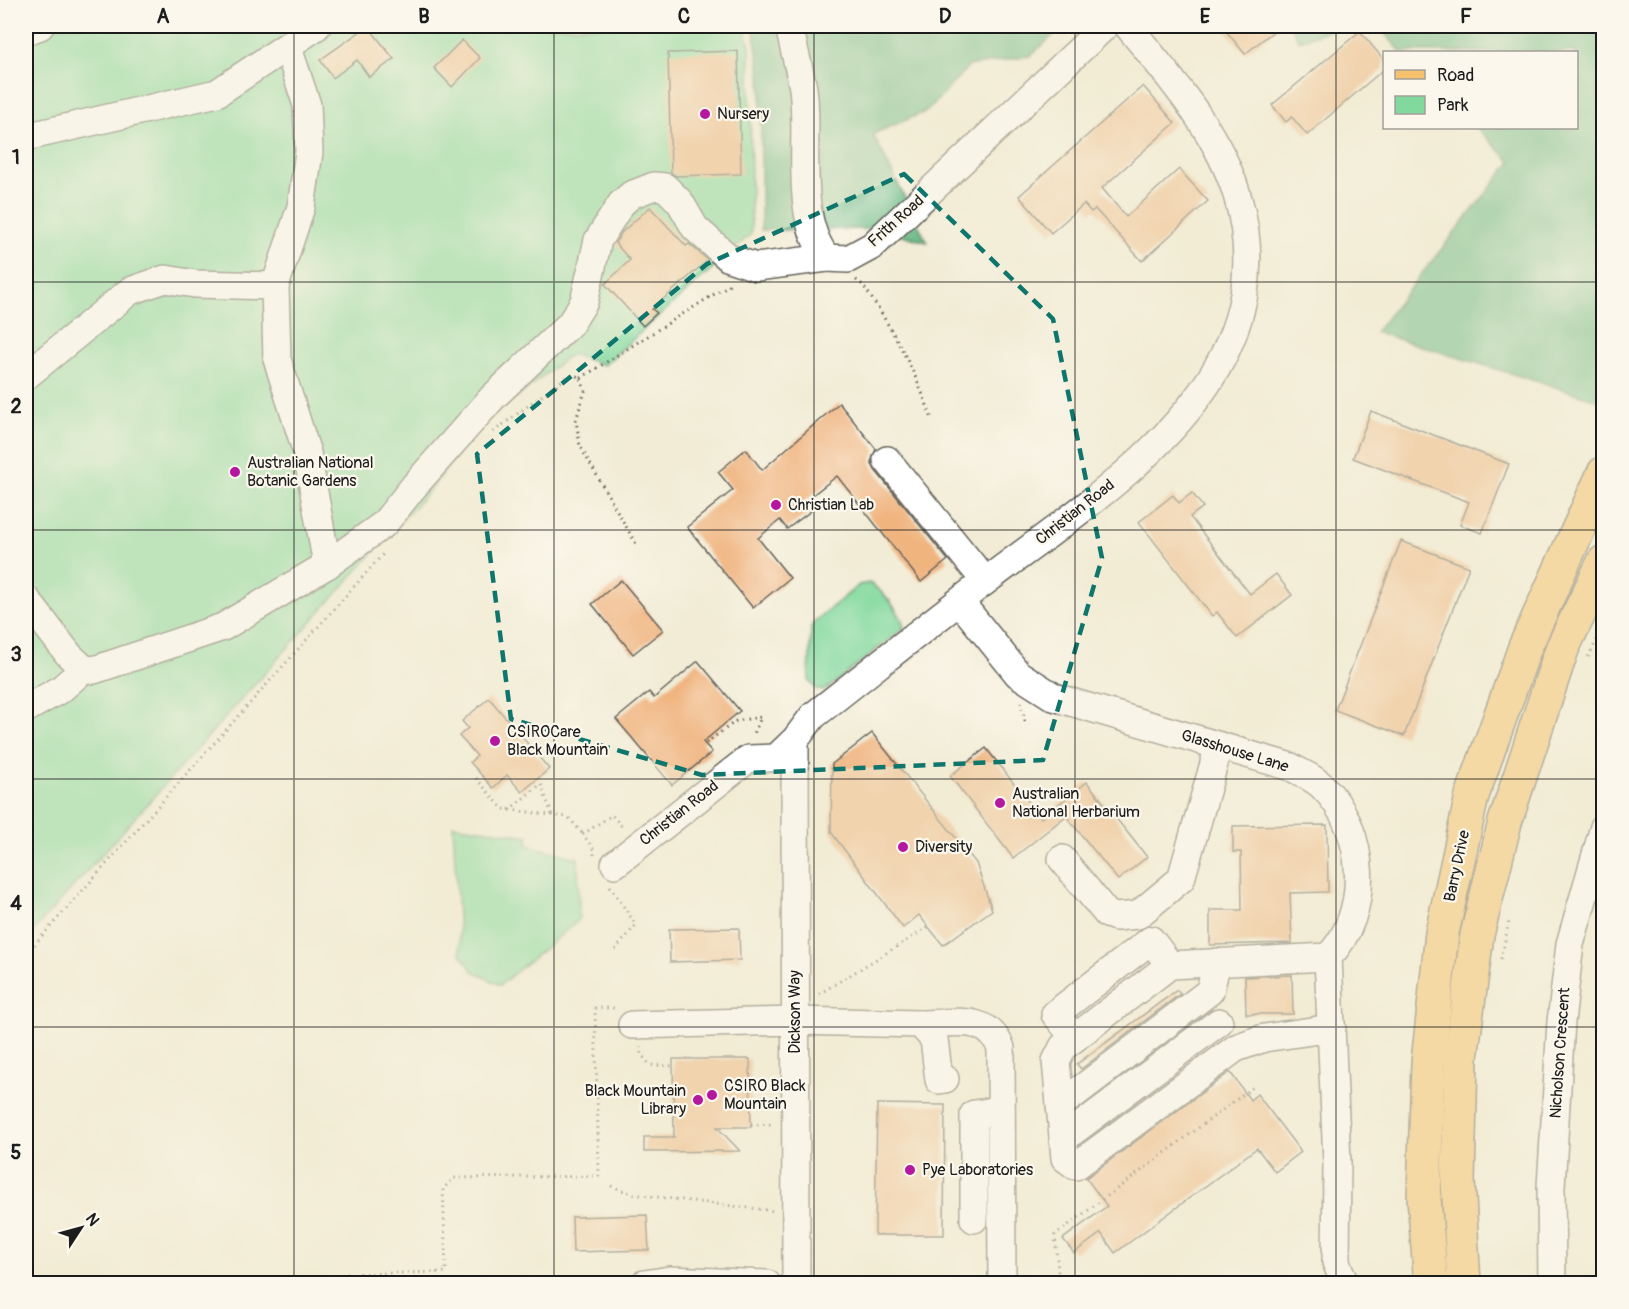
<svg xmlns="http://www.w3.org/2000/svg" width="1629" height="1309" viewBox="0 0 1629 1309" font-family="Pangolin,sans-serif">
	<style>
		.green { fill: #82d99e; stroke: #4f7a5d; stroke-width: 1.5 }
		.forest { fill: #69b985; stroke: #426a50; stroke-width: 1.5 }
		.building { fill: #f0b47f }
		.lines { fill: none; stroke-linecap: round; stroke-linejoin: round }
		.minor-casing { stroke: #67655d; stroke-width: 30 }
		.major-casing { stroke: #67655d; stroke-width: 36 }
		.path { stroke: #67655d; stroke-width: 3; stroke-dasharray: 1.5 4.5; stroke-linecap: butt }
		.minor { stroke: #fff; stroke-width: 27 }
		.major { stroke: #f7c06c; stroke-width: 33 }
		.marked { fill: none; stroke: #0f766e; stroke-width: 4.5; stroke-dasharray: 12 8; stroke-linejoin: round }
		.grid { fill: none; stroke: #1c1c1c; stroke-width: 1.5; stroke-opacity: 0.55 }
		.poi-dot { fill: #b5179e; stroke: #fbf7ec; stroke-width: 2 }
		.labels { text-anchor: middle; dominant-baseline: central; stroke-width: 4.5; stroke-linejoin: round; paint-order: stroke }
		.poi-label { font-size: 16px; fill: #1c1c1c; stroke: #fbf7ec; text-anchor: start }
		.street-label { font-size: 16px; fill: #1c1c1c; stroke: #fbf7ec }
		.neatline { fill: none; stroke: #1c1c1c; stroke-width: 2 }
		.grid-label { font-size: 20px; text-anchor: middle; font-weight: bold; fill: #1c1c1c }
	</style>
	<rect width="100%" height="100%" fill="#fbf7ec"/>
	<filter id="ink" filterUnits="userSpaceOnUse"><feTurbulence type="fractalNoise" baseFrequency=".0167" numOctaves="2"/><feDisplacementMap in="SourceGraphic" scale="12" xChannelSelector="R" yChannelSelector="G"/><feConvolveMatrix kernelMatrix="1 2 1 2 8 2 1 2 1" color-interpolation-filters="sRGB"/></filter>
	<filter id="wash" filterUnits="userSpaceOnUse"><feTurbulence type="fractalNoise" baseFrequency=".008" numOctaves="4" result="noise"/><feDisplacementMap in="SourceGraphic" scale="24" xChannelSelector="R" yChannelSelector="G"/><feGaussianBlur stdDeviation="1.35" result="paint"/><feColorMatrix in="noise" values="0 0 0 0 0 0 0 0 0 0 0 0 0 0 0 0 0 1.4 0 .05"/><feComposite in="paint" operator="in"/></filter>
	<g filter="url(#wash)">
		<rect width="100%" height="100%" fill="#f2ecd6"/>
		<g class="green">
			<polygon points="26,26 744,26 750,46 751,234 604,365 571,354 477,429 435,484 26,939"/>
			<path d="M869,583C883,591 901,612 904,628L824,691L816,689L809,680L811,627L815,621L859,585Z"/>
			<polygon points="453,825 529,836 527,845 578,858 579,920 500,985 473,971 460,953"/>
		</g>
		<g class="forest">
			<polygon points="753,26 1064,26 1030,56 969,66 927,111 873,134 927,242 881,229 761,230 761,79"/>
			<polygon points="1290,26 1340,26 1299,41"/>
			<polygon points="1378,26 1603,26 1604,396 1601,401 1375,332 1511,162 1477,128 1576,128 1576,52 1401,52"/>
		</g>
		<g id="blocks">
			<g class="building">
				<polygon points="368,26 394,59 369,77 357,60 333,78 320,60"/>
				<polygon points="1222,26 1280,26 1245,54"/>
				<polygon points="1360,31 1384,60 1384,69 1307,135 1292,117 1286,122 1272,105"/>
				<polygon points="462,40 480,58 452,87 434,68"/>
				<polygon points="738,51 741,174 676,176 671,173 668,53"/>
				<polygon points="1143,86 1175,123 1102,188 1126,217 1179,169 1208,201 1142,261 1095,209 1091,212 1084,204 1051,233 1019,196"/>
				<polygon points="650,207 686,246 689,244 708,260 652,309 657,313 643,326 605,284 630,260 615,243 622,232"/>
				<polygon points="839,403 876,449 871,462 875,470 948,560 921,582 837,476 805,501 812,510 787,529 780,520 758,538 790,578 753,608 687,527 733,490 718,472 746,449 762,470"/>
				<polygon points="1371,411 1509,464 1482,533 1460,525 1469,502 1353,458"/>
				<polygon points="1192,493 1203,507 1190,517 1250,594 1276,574 1292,595 1237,638 1217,612 1212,616 1139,522 1173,495 1179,503"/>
				<polygon points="1401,541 1469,567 1404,736 1335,710"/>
				<polygon points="621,580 663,630 633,654 592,604"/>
				<polygon points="698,661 740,711 703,742 712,752 672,785 616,719 649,692 654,698"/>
				<polygon points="489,698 549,769 522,792 507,775 493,788 470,762 477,756 459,736 468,728 462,721"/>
				<polygon points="872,733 976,863 992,910 943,945 919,915 903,928 831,832 832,764"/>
				<polygon points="986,748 1041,818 1087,782 1147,857 1118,880 1066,816 1013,858 950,776"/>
				<polygon points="1327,825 1328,892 1290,893 1292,943 1210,945 1210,910 1242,910 1241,852 1233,852 1233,826"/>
				<polygon points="739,928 740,960 670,962 669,929"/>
				<polygon points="1292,975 1293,1014 1246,1014 1245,977"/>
				<polygon points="1177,990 1180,994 1081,1069 1077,1064"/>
				<polygon points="673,1059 750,1059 751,1127 717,1127 740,1151 644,1152 644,1137 674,1137"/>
				<polygon points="1230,1072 1250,1100 1257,1094 1301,1152 1275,1172 1257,1148 1115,1253 1101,1233 1074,1253 1063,1239 1107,1206 1086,1178"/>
				<polygon points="877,1104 945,1105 944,1235 875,1235"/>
				<polygon points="647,1215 649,1250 573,1252 572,1217"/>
			</g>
		</g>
	</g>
	<g filter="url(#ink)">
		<use href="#blocks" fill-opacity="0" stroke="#67655d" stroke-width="1.5"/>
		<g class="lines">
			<g class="minor-casing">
				<g id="minor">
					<path d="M789,26C793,46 799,67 803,88C810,140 793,217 827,258L848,259L872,246L1105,26"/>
					<polyline points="26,31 40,26"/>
					<polyline points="288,48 307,105 309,152 301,207 275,286 277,359 307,453 327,565"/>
					<polyline points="26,137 217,93 317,26"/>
					<polyline points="26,376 130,291 165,279 195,284 275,286"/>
					<polyline points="887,460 985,581"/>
					<polyline points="26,599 69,655 84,669"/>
					<path d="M960,602L1018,674L1054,697L1291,767C1301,773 1314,778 1322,786C1367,829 1372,913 1328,957L1337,1162L1336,1262L1345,1284"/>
					<polyline points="26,709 61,689 84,669 94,670 223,627 327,565 384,524 415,485 493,397 570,324 584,302 598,240 621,204 631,195 654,186 665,187 680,202 695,228 729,258 756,267 827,258"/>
					<polyline points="795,740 796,1284"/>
					<polyline points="1062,859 1107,914 1116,917 1138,915 1181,879 1219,746"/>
					<path d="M615,864L748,759L776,758L795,740L813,716C872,670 931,622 991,577C1113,485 1291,376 1237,195C1218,131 1169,77 1128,26"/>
					<polyline points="1328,957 1170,965 1063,1047 1056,1061 1065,1158 1076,1166 1236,1048 1264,1038 1332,1028"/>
					<path d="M920,1024C953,1024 987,1013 1001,1048L1002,1284"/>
					<polyline points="632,1025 796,1021 920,1024 934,1039 939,1080 945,1079"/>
					<polyline points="1075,1038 1055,1014 1151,940 1170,965"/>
					<polyline points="1060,1105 1210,991 1217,962"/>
					<polyline points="1063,1139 1219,1022"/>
					<polyline points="974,1219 974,1114 1001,1110"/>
					<polyline points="644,1284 670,1280 767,1284"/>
					<polyline points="1552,1284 1551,1187 1561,1022 1570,944 1604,827"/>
				</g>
			</g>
			<g class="major-casing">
				<g id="major">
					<polyline points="1431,1284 1424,1198 1428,1063 1442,933 1472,796 1525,647 1604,473"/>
					<polyline points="1464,1284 1458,1181 1461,1058 1477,935 1505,822 1562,649 1604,562"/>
				</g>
			</g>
			<g class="path">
				<path d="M856,280L863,285C892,328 915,370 932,419"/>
				<polyline points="581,378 732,283"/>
				<polyline points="493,432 565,378 574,375 581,378 585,391 576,420 580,446 636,544"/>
				<polyline points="1588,657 1604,627"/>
				<polyline points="1021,702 1025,724"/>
				<polyline points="706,743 736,721 761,717 753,736"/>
				<polyline points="476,778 503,809 568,817 583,834"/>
				<polyline points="509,810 541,784 552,815"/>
				<polyline points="594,855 594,850 583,834 612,815 624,829"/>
				<polyline points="610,886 636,925 615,950"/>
				<polyline points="26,954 384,553"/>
				<polyline points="1501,959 1509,922"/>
				<polyline points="819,994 929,927"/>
				<polyline points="640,1046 641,1054 650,1065 674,1066"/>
				<polyline points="751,1125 774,1124"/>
				<polyline points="611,1186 632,1194 775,1211"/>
				<polyline points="437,1272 438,1284"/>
				<polyline points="347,1274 446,1272 443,1189 454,1178 599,1176 595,1008 618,1008"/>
				<polyline points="1059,1284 1055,1235 1256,1085"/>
			</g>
			<use href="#minor" class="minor"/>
			<use href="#major" class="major"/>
		</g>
	</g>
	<path d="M0 0H1629V1309H0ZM904,174L1053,319L1102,558L1043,760L702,775L511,719L477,454L707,264Z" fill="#f2ecd6" fill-opacity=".55" fill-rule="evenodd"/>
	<path class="marked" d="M904,174L1053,319L1102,558L1043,760L702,775L511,719L477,454L707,264Z"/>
	<path class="grid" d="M294,26V1284M554,26V1284M814,26V1284M1075,26V1284M1336,26V1284M26,282H1604M26,530H1604M26,779H1604M26,1027H1604"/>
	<g class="poi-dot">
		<circle cx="705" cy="114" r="6"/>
		<circle cx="235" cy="472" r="6"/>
		<circle cx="776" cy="505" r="6"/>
		<circle cx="495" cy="741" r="6"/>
		<circle cx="1000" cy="803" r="6"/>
		<circle cx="903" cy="847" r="6"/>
		<circle cx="712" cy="1095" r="6"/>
		<circle cx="698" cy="1100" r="6"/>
		<circle cx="910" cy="1170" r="6"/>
	</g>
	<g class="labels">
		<g class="poi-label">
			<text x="717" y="114">Nursery</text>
			<text x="247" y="463">Australian National<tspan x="247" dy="18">Botanic Gardens</tspan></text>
			<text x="788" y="505">Christian Lab</text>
			<text x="507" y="732">CSIROCare<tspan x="507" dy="18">Black Mountain</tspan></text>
			<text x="1012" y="794">Australian<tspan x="1012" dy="18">National Herbarium</tspan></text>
			<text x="915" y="847">Diversity</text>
			<text x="724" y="1086">CSIRO Black<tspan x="724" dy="18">Mountain</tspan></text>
			<text x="686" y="1091" text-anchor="end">Black Mountain<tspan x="686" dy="18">Library</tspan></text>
			<text x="922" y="1170">Pye Laboratories</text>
		</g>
		<g class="street-label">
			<text transform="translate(896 221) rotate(-42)">Frith Road</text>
			<text transform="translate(1075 512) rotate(-38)">Christian Road</text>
			<text transform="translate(1235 751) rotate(17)">Glasshouse Lane</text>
			<text transform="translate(679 813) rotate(-38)">Christian Road</text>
			<text transform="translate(1457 866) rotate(-78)">Barry Drive</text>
			<text transform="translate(795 1012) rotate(-90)">Dickson Way</text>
			<text transform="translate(1560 1053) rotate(-86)">Nicholson Crescent</text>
		</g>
	</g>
	<rect width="1629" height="1309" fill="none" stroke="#fbf7ec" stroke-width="66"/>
	<rect x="1383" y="51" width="195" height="78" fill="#fbf7ec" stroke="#a29f99" stroke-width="1.5"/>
	<rect x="1395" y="70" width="30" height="9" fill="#f7c06c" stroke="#a29f99" stroke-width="1.5"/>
	<text x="1437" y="81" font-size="18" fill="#1c1c1c">Road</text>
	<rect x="1395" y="96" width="30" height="18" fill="#82d99e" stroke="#a29f99" stroke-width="1.5"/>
	<text x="1437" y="111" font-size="18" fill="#1c1c1c">Park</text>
	<g transform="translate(81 1228) rotate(54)" stroke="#fbf7ec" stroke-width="4.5" paint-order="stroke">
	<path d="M0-4.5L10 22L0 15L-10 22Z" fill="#1c1c1c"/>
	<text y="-9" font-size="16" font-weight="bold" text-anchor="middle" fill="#1c1c1c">N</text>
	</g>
	<rect x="33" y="33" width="1563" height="1243" class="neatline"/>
	<g class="grid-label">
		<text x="163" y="23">A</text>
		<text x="424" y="23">B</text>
		<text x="684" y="23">C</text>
		<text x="945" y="23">D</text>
		<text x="1205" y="23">E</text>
		<text x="1466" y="23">F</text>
		<text x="16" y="164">1</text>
		<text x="16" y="413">2</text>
		<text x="16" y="661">3</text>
		<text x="16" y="910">4</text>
		<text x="16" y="1159">5</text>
	</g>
</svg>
